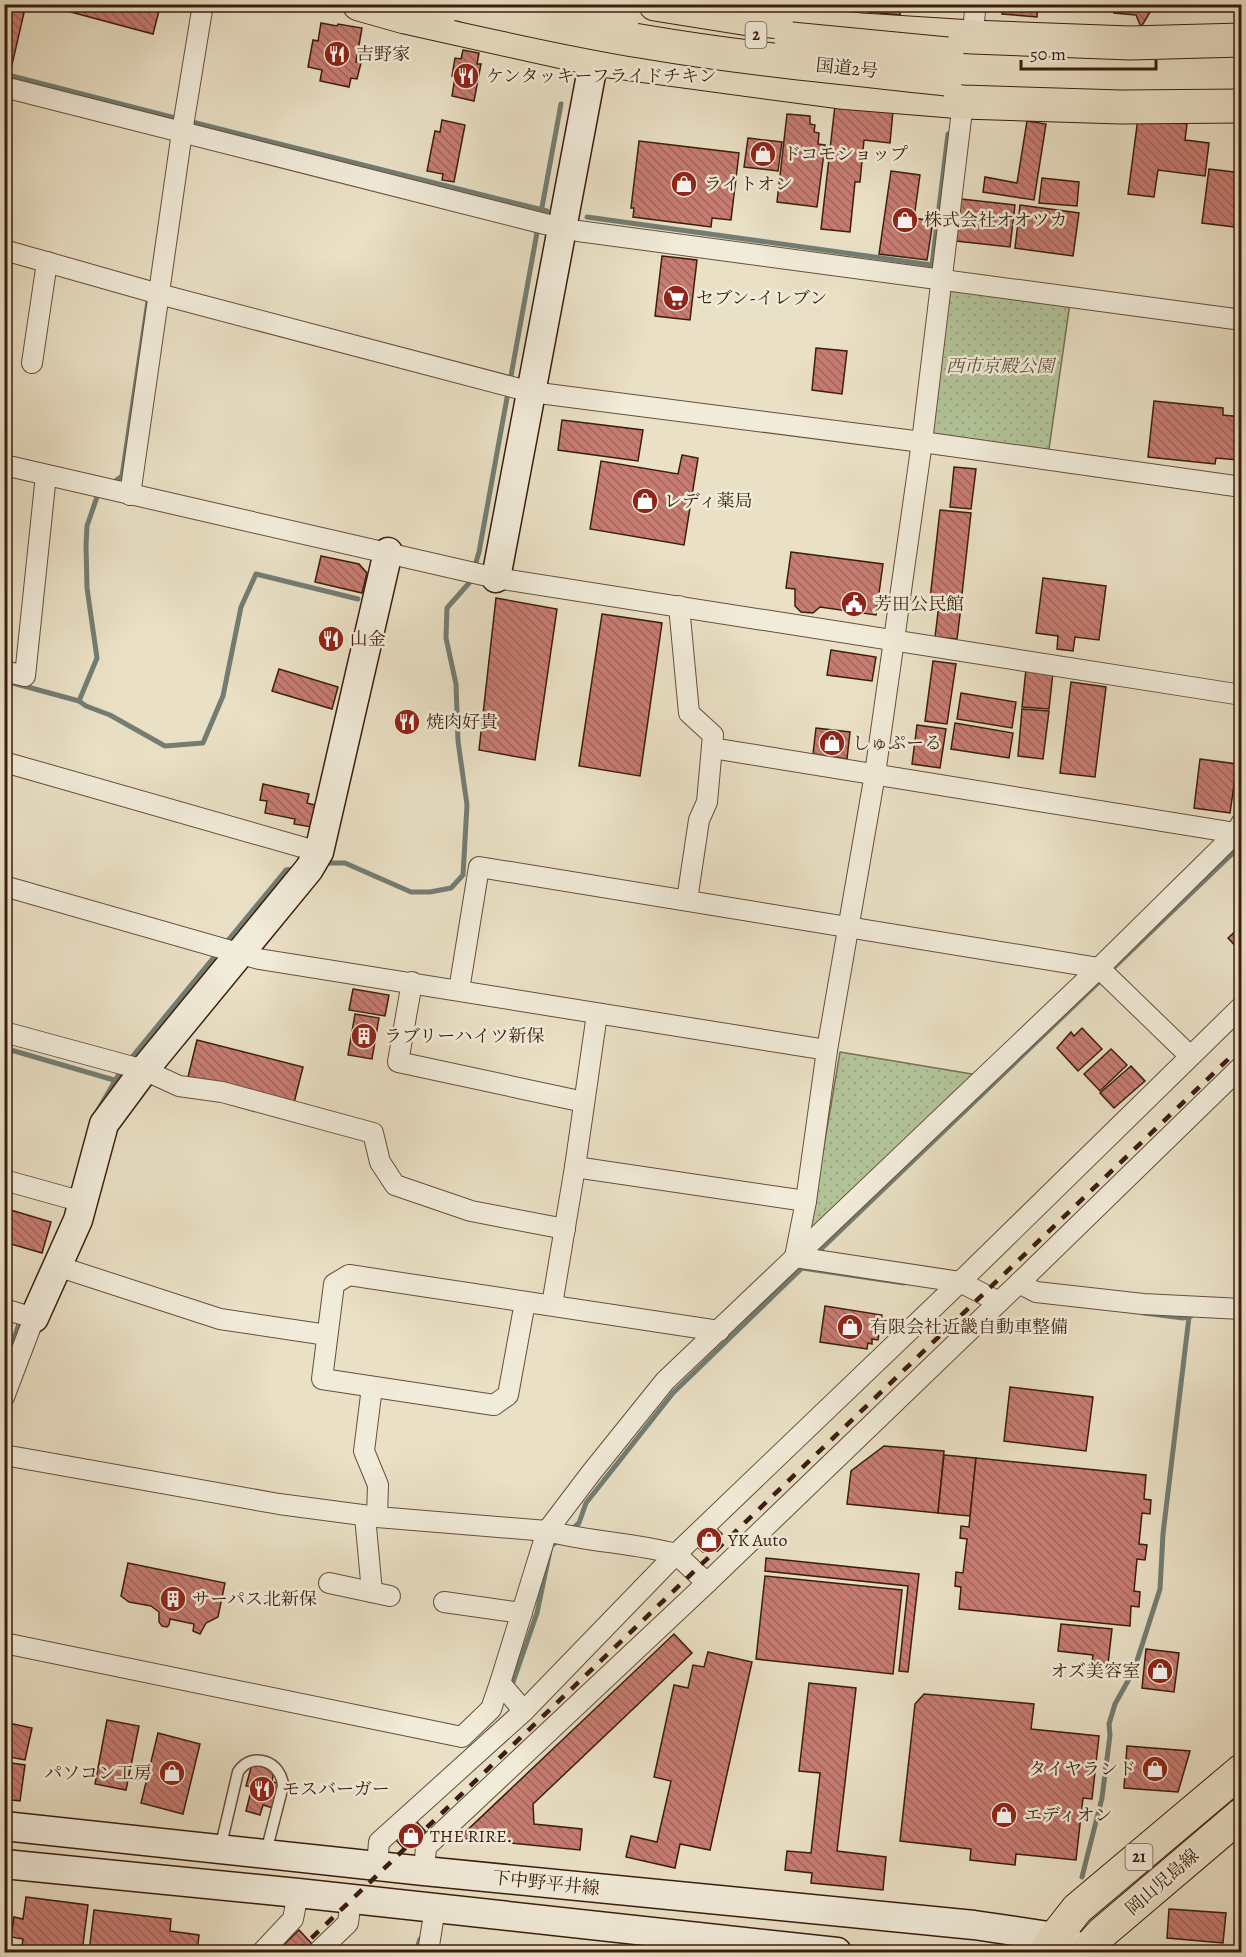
<svg xmlns="http://www.w3.org/2000/svg" width="1246" height="1957" viewBox="0 0 1246 1957" font-family="Alegreya,'Noto Serif JP',serif">
	<style>
		.park { fill: url(#park-dots); stroke: #767053; stroke-width: 1.5 }
		.lines { fill: none; stroke-linecap: round; stroke-linejoin: round }
		.stream { stroke: #737d73; stroke-width: 5 }
		.building { fill: url(#building-back-hatch); stroke: #3b1d0e; stroke-width: 1.5 }
		.lane-casing { stroke: #674e3c; stroke-width: 13 }
		.street-casing { stroke: #674e3c; stroke-width: 22 }
		.secondary-casing { stroke: #3b1d0e; stroke-width: 31 }
		.primary-casing { stroke: #3b1d0e; stroke-width: 34 }
		.highway-casing { stroke: #3b1d0e; stroke-width: 35 }
		.lane { stroke: #f1ebd9; stroke-width: 10 }
		.street { stroke: #f1ebd9; stroke-width: 20 }
		.secondary { stroke: #f1ebd9; stroke-width: 28 }
		.primary { stroke: #eae0c5; stroke-width: 32 }
		.highway { stroke: #eae0c5; stroke-width: 33 }
		.rail { stroke: #3b1d0e; stroke-width: 4.5; stroke-dasharray: 10 10; stroke-linecap: butt }
		.highway-bridge-casing { stroke: #3b1d0e; stroke-width: 35; stroke-linecap: butt }
		.highway-bridge { stroke: #eae0c5; stroke-width: 33 }
		.labels { text-anchor: middle; dominant-baseline: central; stroke-width: 5; stroke-linejoin: round; paint-order: stroke }
		.shield { fill: #f1ebd9; stroke: #725b4b; stroke-width: 1.5 }
		.shield-label { font-size: 16px; font-weight: bold; fill: #3b1d0e }
		.poi-label { font-size: 18px; fill: #3b1d0e; stroke: #f1ebd9; text-anchor: start }
		.street-label { font-size: 18px; fill: #3b1d0e; stroke: #f1ebd9 }
		.park-label { font-size: 18px; font-style: italic; fill: #5f4f37; stroke: #f1ebd9 }
	</style>
	<defs>
		<pattern id="park-dots" width="8" height="8" patternUnits="userSpaceOnUse" patternTransform="scale(1.5)"><rect width="8" height="8" fill="#b2c398"/><path d="M2 2h.1M6 6h.1" fill="none" stroke="#9aa782" stroke-width="1.8" stroke-linecap="round"/></pattern>
		<pattern id="building-back-hatch" width="6" height="6" patternUnits="userSpaceOnUse" patternTransform="scale(1.5)"><rect width="6" height="6" fill="#c77c72"/><path d="M-1 5l2 2M0 0l6 6M5-1l2 2" fill="none" stroke="#a3655c"/></pattern>
	</defs>
	<rect width="100%" height="100%" fill="#eae0c5"/>
	<filter id="stains"><feTurbulence type="fractalNoise" baseFrequency=".00333" numOctaves="4"/><feColorMatrix values="0 0 0 0 .2 0 0 0 0 .09 0 0 0 0 .02 0 0 0 .5 -.17"/></filter>
	<radialGradient id="worn" r=".72"><stop offset=".6" stop-color="#630" stop-opacity="0"/><stop offset="1" stop-color="#630" stop-opacity=".3"/></radialGradient>
	<g class="park">
		<polygon points="950,286 1070,303 1048,456 937,440 930,429"/>
		<polygon points="840,1052 978,1075 816,1230 810,1228"/>
	</g>
	<g class="lines">
		<g class="stream">
			<polyline points="4,74 179,119"/>
			<polyline points="188,121 547,211"/>
			<polyline points="587,217 932,265 948,134"/>
			<polyline points="540,218 561,104"/>
			<polyline points="114,482 122,476 149,294"/>
			<polyline points="474,569 479,552 538,227"/>
			<polyline points="9,682 79,701 97,658 87,588 86,545 87,526 98,494"/>
			<polyline points="79,701 86,706 110,715 165,746 203,743 223,696 241,607 256,574 358,599"/>
			<polyline points="325,863 345,863 411,892 430,892 451,888 463,875 467,805 458,741 456,684 446,638 447,608 470,582 471,577"/>
			<polyline points="225,944 286,870 295,869"/>
			<polyline points="4,1048 114,1080"/>
			<polyline points="128,1062 219,951"/>
			<polyline points="98,1110 122,1069"/>
			<polyline points="816,1254 1236,850 1242,848"/>
			<polyline points="802,1268 904,1283"/>
			<polyline points="1144,1313 1183,1318 1191,1316"/>
			<polyline points="4,1368 21,1318"/>
			<polyline points="571,1530 579,1523 586,1503 673,1393 805,1265"/>
			<polyline points="512,1685 537,1613 551,1546 559,1540"/>
			<polyline points="1082,1877 1102,1798 1110,1735 1109,1724 1115,1704 1134,1670 1160,1589 1163,1534 1189,1317"/>
			<polyline points="416,1952 420,1939"/>
		</g>
	</g>
	<g class="building">
		<polygon points="4,4 26,4 11,69 4,68"/>
		<polygon points="41,4 150,4 160,7 153,34"/>
		<polygon points="870,4 901,4 900,15 869,12"/>
		<polygon points="1003,4 1038,4 1037,17 1002,14"/>
		<polygon points="1115,4 1153,4 1152,9 1141,27 1136,15 1114,13"/>
		<polygon points="321,23 337,26 338,24 362,28 356,62 361,63 357,79 351,78 349,87 320,81 322,70 308,67 313,40 318,41"/>
		<polygon points="463,50 479,53 477,64 481,64 474,101 452,96 455,77 452,76 455,58 461,59"/>
		<polygon points="835,105 893,111 890,143 864,140 860,182 855,182 850,232 821,229"/>
		<polygon points="787,114 810,116 810,124 815,125 814,132 819,133 818,144 825,145 817,207 777,202"/>
		<polygon points="1138,118 1187,124 1185,140 1209,143 1205,176 1158,170 1154,197 1128,194"/>
		<polygon points="442,120 465,125 454,182 442,180 443,174 427,171 435,131 440,132"/>
		<polygon points="1027,121 1046,124 1034,200 983,192 985,177 1017,183"/>
		<polygon points="748,138 782,142 778,171 744,167"/>
		<polygon points="639,141 739,153 731,220 712,218 711,227 633,217 634,208 631,208"/>
		<polygon points="1209,169 1242,173 1242,228 1202,223"/>
		<polygon points="891,171 920,175 914,218 933,221 927,260 879,254"/>
		<polygon points="1042,178 1079,182 1077,206 1039,203"/>
		<polygon points="961,199 1015,205 1010,247 956,241"/>
		<polygon points="1020,205 1079,213 1073,256 1015,248"/>
		<polygon points="662,256 697,260 690,320 655,316"/>
		<polygon points="816,348 847,351 842,394 812,390"/>
		<polygon points="1154,401 1223,408 1223,415 1242,417 1242,445 1240,445 1238,460 1216,458 1215,464 1148,457"/>
		<polygon points="562,420 643,430 638,461 558,450"/>
		<polygon points="682,455 698,458 684,545 590,529 601,461 678,474"/>
		<polygon points="954,467 976,469 971,509 950,507"/>
		<polygon points="940,510 971,513 961,603 930,599"/>
		<polygon points="791,552 883,564 876,615 820,607 813,613 801,612 795,606 795,589 786,588"/>
		<polygon points="321,556 359,564 367,573 362,593 315,582"/>
		<polygon points="1043,578 1106,586 1099,640 1075,637 1073,651 1057,649 1058,636 1036,633"/>
		<polygon points="496,598 557,609 535,760 479,750"/>
		<polygon points="939,604 961,607 957,639 935,637"/>
		<polygon points="602,614 662,623 640,776 579,766"/>
		<polygon points="831,650 876,657 872,681 827,675"/>
		<polygon points="933,661 956,664 947,724 925,721"/>
		<polygon points="279,669 338,687 332,709 272,691"/>
		<polygon points="1026,669 1053,672 1049,709 1022,707"/>
		<polygon points="1071,682 1106,687 1095,777 1060,773"/>
		<polygon points="961,693 1016,702 1012,728 957,719"/>
		<polygon points="1022,709 1049,711 1043,759 1018,756"/>
		<polygon points="955,723 1013,733 1009,758 951,749"/>
		<polygon points="917,725 946,729 940,768 912,764"/>
		<polygon points="816,728 850,732 847,759 813,754"/>
		<polygon points="1200,759 1237,764 1230,813 1194,808"/>
		<polygon points="263,784 309,794 307,803 315,805 311,827 294,824 295,819 265,813 267,801 260,800"/>
		<polygon points="1242,925 1242,953 1228,938"/>
		<polygon points="353,989 389,995 385,1016 349,1010"/>
		<polygon points="355,1014 379,1018 372,1059 348,1055"/>
		<polygon points="1082,1028 1102,1049 1078,1071 1057,1048 1071,1032 1074,1036"/>
		<polygon points="197,1040 303,1067 294,1103 188,1077"/>
		<polygon points="1111,1049 1127,1065 1100,1091 1084,1074"/>
		<polygon points="1131,1066 1145,1081 1114,1108 1100,1093"/>
		<polygon points="4,1208 51,1222 42,1253 4,1242"/>
		<polygon points="825,1306 882,1315 878,1340 872,1339 872,1344 868,1343 867,1349 820,1342"/>
		<polygon points="1010,1387 1093,1397 1086,1451 1004,1441"/>
		<polygon points="884,1446 944,1451 938,1513 847,1504 851,1471"/>
		<polygon points="944,1455 976,1458 970,1516 938,1513"/>
		<polygon points="976,1458 1146,1475 1144,1499 1151,1500 1150,1514 1142,1513 1139,1544 1147,1545 1145,1560 1137,1559 1134,1591 1140,1592 1139,1607 1131,1606 1130,1626 959,1609 961,1587 955,1586 956,1572 963,1573 967,1539 960,1538 961,1526 969,1527"/>
		<polygon points="716,1528 722,1534 703,1552 696,1546"/>
		<polygon points="766,1558 919,1574 908,1672 899,1671 908,1586 765,1571"/>
		<polygon points="128,1563 225,1583 218,1617 206,1623 200,1634 193,1631 194,1624 170,1619 169,1625 167,1627 162,1626 159,1622 159,1612 151,1606 129,1602 121,1596"/>
		<polygon points="765,1576 902,1590 893,1674 756,1659"/>
		<polygon points="1061,1624 1112,1629 1108,1664 1092,1662 1093,1655 1058,1651"/>
		<polygon points="674,1634 692,1653 533,1804 534,1824 582,1829 580,1850 459,1838"/>
		<polygon points="1146,1649 1179,1653 1174,1692 1142,1688"/>
		<polygon points="708,1652 752,1662 710,1850 680,1844 675,1868 626,1857 631,1836 657,1842 671,1781 654,1777 674,1685 688,1688 693,1665 704,1667"/>
		<polygon points="809,1683 856,1688 837,1851 886,1857 883,1890 811,1883 812,1873 785,1870 787,1851 811,1853 820,1773 799,1771"/>
		<polygon points="924,1694 1034,1704 1031,1729 1099,1736 1092,1799 1083,1798 1076,1860 1016,1854 1015,1865 970,1860 971,1849 900,1841 915,1704"/>
		<polygon points="107,1720 139,1726 126,1790 95,1784"/>
		<polygon points="4,1722 32,1728 25,1760 4,1756"/>
		<polygon points="158,1733 200,1744 183,1814 141,1803"/>
		<polygon points="1127,1746 1190,1751 1178,1792 1124,1788"/>
		<polygon points="4,1762 25,1765 20,1801 4,1799"/>
		<polygon points="252,1764 274,1770 272,1782 279,1783 273,1808 263,1805 260,1815 246,1811 252,1787 246,1786"/>
		<polygon points="416,1821 426,1832 405,1850 396,1840"/>
		<polygon points="26,1897 88,1905 82,1952 21,1952 23,1939 11,1937 14,1917 23,1919"/>
		<polygon points="1169,1909 1226,1913 1223,1943 1167,1938"/>
		<polygon points="94,1910 171,1919 170,1931 199,1935 197,1952 167,1951 166,1952 89,1952"/>
		<polygon points="299,1930 312,1944 303,1952 276,1952"/>
	</g>
	<g class="lines">
		<g class="lane-casing">
			<path id="lane" d="M220,1849L238,1772C252,1750 282,1762 283,1786L266,1852"/>
		</g>
		<g class="street-casing">
			<g id="street">
				<polyline points="972,37 976,4"/>
				<polyline points="4,87 545,224 578,231 1242,320"/>
				<polyline points="4,250 159,294 531,392 922,442 1242,487"/>
				<polyline points="32,363 47,262"/>
				<polyline points="4,465 496,578 1242,695"/>
				<polyline points="130,495 182,132 203,4"/>
				<polyline points="679,606 689,713 713,735 707,802 699,820 687,900"/>
				<polyline points="4,671 25,676 46,475"/>
				<polyline points="712,748 1242,834"/>
				<polyline points="4,762 319,852"/>
				<polyline points="4,886 259,959 827,1050"/>
				<polyline points="412,982 398,1062 584,1102"/>
				<polyline points="459,990 479,867 1099,968 1190,1056"/>
				<polyline points="4,1032 144,1070 179,1086 222,1092 373,1133 380,1162 395,1185 471,1211 565,1229"/>
				<polyline points="575,1167 806,1201"/>
				<polyline points="4,1180 83,1202"/>
				<polyline points="795,1257 806,1201 827,1050 875,774 922,442 963,102"/>
				<polyline points="795,1257 960,1282 999,1302 1019,1283 1036,1292 1143,1304 1242,1309"/>
				<polyline points="57,1266 220,1319 327,1335"/>
				<polyline points="1019,1283 1242,1066"/>
				<polyline points="525,1302 508,1395 494,1405 322,1379 334,1284 349,1275 719,1331"/>
				<polyline points="552,1305 575,1167 597,1014"/>
				<polyline points="4,1309 34,1318 4,1397"/>
				<polyline points="372,1387 364,1451 378,1485 377,1517"/>
				<path d="M4,1455L279,1504L377,1517L547,1531C590,1542 634,1543 676,1554L960,1282L1242,1006"/>
				<polyline points="365,1516 372,1592"/>
				<polyline points="329,1583 390,1596"/>
				<polyline points="444,1602 522,1613"/>
				<polyline points="4,1643 462,1737 491,1709 500,1683"/>
				<polyline points="524,1711 500,1683 547,1531 591,1473 665,1381 1099,968 1236,833 1242,822"/>
				<polyline points="377,1866 379,1842 524,1711 676,1554 707,1583"/>
				<polyline points="424,1871 426,1847 707,1583 999,1302"/>
				<polyline points="262,1952 293,1919 298,1893"/>
				<polyline points="318,1952 348,1923 351,1899"/>
				<polyline points="428,1952 435,1908"/>
			</g>
		</g>
		<g class="secondary-casing">
			<g id="secondary">
				<polyline points="496,578 594,59"/>
				<polyline points="34,1318 78,1220 104,1124 144,1070 309,869 319,852 388,552"/>
				<polyline points="4,1826 424,1871 974,1925 1055,1937 1086,1950"/>
				<polyline points="4,1864 298,1893 837,1952"/>
			</g>
		</g>
		<g class="primary-casing">
			<g id="primary">
				<polyline points="1046,1952 1055,1937 1077,1909 1242,1770"/>
				<polyline points="1085,1952 1102,1933 1242,1814"/>
			</g>
		</g>
		<g class="highway-casing">
			<g id="highway">
				<polyline points="359,4 405,17 594,59 840,92 963,102 1121,107 1242,106"/>
				<polyline points="655,4 749,19 861,30 972,37 1130,43 1242,40"/>
			</g>
		</g>
		<use href="#lane" class="lane"/>
		<use href="#street" class="street"/>
		<use href="#secondary" class="secondary"/>
		<use href="#primary" class="primary"/>
		<use href="#highway" class="highway"/>
		<polyline class="rail" points="297,1952 1242,1046"/>
		<g class="highway-bridge-casing">
			<g id="highway-bridge">
				<path d="M458,4C521,18 583,32 646,42C746,59 846,68 946,79"/>
				<polyline points="567,4 624,15"/>
				<polyline points="791,39 947,54"/>
			</g>
		</g>
		<use href="#highway-bridge" class="highway-bridge"/>
	</g>
	<defs>
		<g id="restaurant-disc" transform="scale(1.35)"><circle r="9.5" fill="#8f2418" stroke="#f1ebd9"/><path d="M-5-6h1v4h1v-4h1v4h1v-4h1v5L-1.5 .5V6h-2V.5L-5-1ZM5-6V6H3V1.5H1.5Q1.5-4 5-6Z" fill="#fff"/></g>
		<g id="shop-disc" transform="scale(1.35)"><circle r="9.5" fill="#8f2418" stroke="#f1ebd9"/><path d="M-5-2.5h2.3a2.7 3.5 0 0 1 5.4 0H5L5.5 6h-11ZM-1.5-2.5h3a1.5 2.3 0 0 0-3 0Z" fill="#fff"/></g>
		<g id="supermarket-disc" transform="scale(1.35)"><circle r="9.5" fill="#8f2418" stroke="#f1ebd9"/><path d="M-6-5.5h2.5l.6 2H6L4.5 2H-2.5L-4.4-4H-6ZM-1.5 3.2a1.3 1.3 0 1 0 .1 0ZM3 3.2a1.3 1.3 0 1 0 .1 0Z" fill="#fff"/></g>
		<g id="civic-disc" transform="scale(1.35)"><circle r="9.5" fill="#8f2418" stroke="#f1ebd9"/><path d="M-.6-6.5H3V-4.5H.6V-3L4-1V1h2V6H-6V1h2V-1L-.6-3ZM-1.2 2.5V6h2.4V2.5Z" fill="#fff"/></g>
		<g id="building-disc" transform="scale(1.35)"><circle r="9.5" fill="#8f2418" stroke="#f1ebd9"/><path d="M-4-6H4V6H1V3H-1V6H-4ZM-2.5-4.3h1.7v1.8h-1.7ZM.8-4.3h1.7v1.8H.8ZM-2.5-1h1.7V.8h-1.7ZM.8-1h1.7V.8H.8Z" fill="#fff"/></g>
	</defs>
	<g fill-rule="evenodd">
		<use href="#restaurant-disc" x="337" y="54"/>
		<use href="#restaurant-disc" x="466" y="76"/>
		<use href="#shop-disc" x="763" y="154"/>
		<use href="#shop-disc" x="684" y="184"/>
		<use href="#shop-disc" x="905" y="220"/>
		<use href="#supermarket-disc" x="676" y="298"/>
		<use href="#shop-disc" x="645" y="501"/>
		<use href="#civic-disc" x="854" y="604"/>
		<use href="#restaurant-disc" x="331" y="639"/>
		<use href="#restaurant-disc" x="407" y="722"/>
		<use href="#shop-disc" x="832" y="743"/>
		<use href="#building-disc" x="364" y="1036"/>
		<use href="#shop-disc" x="850" y="1327"/>
		<use href="#shop-disc" x="709" y="1540"/>
		<use href="#building-disc" x="173" y="1599"/>
		<use href="#shop-disc" x="1160" y="1671"/>
		<use href="#shop-disc" x="1155" y="1769"/>
		<use href="#shop-disc" x="172" y="1773"/>
		<use href="#restaurant-disc" x="262" y="1789"/>
		<use href="#shop-disc" x="1004" y="1815"/>
		<use href="#shop-disc" x="411" y="1836"/>
	</g>
	<g class="labels">
		<g class="shield">
			<rect x="745.5" y="22" width="21" height="26" rx="4.5"/>
			<rect x="1125.5" y="1844" width="27" height="26" rx="4.5"/>
		</g>
		<g class="shield-label">
			<text x="756" y="35">2</text>
			<text x="1139" y="1857">21</text>
		</g>
		<g class="poi-label">
			<text x="356" y="54">吉野家</text>
			<text x="486" y="76">ケンタッキーフライドチキン</text>
			<text x="783" y="154">ドコモショップ</text>
			<text x="704" y="184">ライトオン</text>
			<text x="924" y="220">株式会社オオツカ</text>
			<text x="696" y="298">セブン-イレブン</text>
			<text x="664" y="501">レディ薬局</text>
			<text x="874" y="604">芳田公民館</text>
			<text x="350" y="639">山金</text>
			<text x="426" y="722">焼肉好貴</text>
			<text x="852" y="743">しゅぷーる</text>
			<text x="384" y="1036">ラブリーハイツ新保</text>
			<text x="870" y="1327">有限会社近畿自動車整備</text>
			<text x="728" y="1540">YK Auto</text>
			<text x="192" y="1599">サーパス北新保</text>
			<text x="1140" y="1671" text-anchor="end">オズ美容室</text>
			<text x="1136" y="1769" text-anchor="end">タイヤランド</text>
			<text x="152" y="1773" text-anchor="end">パソコン工房</text>
			<text x="282" y="1789">モスバーガー</text>
			<text x="1024" y="1815">エディオン</text>
			<text x="430" y="1836">THE RIRE.</text>
		</g>
		<g class="street-label">
			<text transform="translate(847 68) rotate(6)">国道2号</text>
			<text transform="translate(1162 1882) rotate(-41)">岡山児島線</text>
			<text transform="translate(546 1883) rotate(6)">下中野平井線</text>
		</g>
		<g class="park-label">
			<text x="1000" y="366">西市京殿公園</text>
		</g>
	</g>
	<rect width="1246" height="1957" fill="none" stroke="#eae0c5" stroke-width="24"/>
	<rect x="6" y="6" width="1234" height="1945" fill="none" stroke="#3b1d0e" stroke-width="3"/>
	<rect x="12" y="12" width="1222" height="1933" fill="none" stroke="#3b1d0e" stroke-width="1.5"/>
	<path d="M1021 60v9h135v-9" fill="none" stroke="#3b1d0e" stroke-width="3"/>
	<text x="1030" y="60" font-size="18" fill="#3b1d0e" stroke="#f1ebd9" stroke-width="4.5" paint-order="stroke">50 m</text>
	<rect width="100%" height="100%" filter="url(#stains)"/>
	<rect width="100%" height="100%" fill="url(#worn)"/>
</svg>
